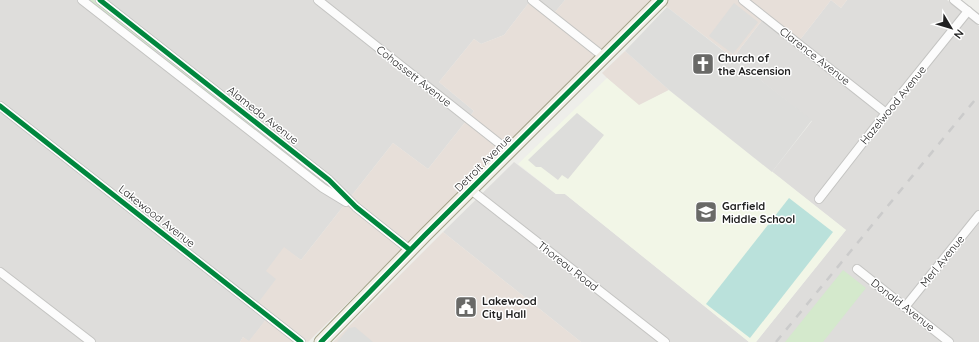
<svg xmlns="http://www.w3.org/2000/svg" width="979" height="342" viewBox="0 0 979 342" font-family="Quicksand,sans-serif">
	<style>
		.residential { fill: #dedddb }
		.commercial { fill: #e7dfd9 }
		.education { fill: #f2f6e7 }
		.religious { fill: #dddddb }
		.grass { fill: #d4e9cc }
		.pitch { fill: #bae1db }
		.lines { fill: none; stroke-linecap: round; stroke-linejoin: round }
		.street-casing { stroke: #c4c4c2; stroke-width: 10 }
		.primary-casing { stroke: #a3a288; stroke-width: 15 }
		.street { stroke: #fcfcfc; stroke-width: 8 }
		.primary { stroke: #f1efe7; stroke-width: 13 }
		.rail { stroke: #cbcbcb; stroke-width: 2.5; stroke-dasharray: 8 8; stroke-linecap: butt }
		.cycleway-casing { stroke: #fff; stroke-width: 8 }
		.cycleway { stroke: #00873e; stroke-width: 5 }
		.labels { text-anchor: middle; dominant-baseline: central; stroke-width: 3; stroke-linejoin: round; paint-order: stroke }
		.street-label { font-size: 11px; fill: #212121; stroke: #fff }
		.poi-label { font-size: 11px; font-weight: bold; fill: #212121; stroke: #fff; text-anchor: start }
	</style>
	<rect width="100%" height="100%" fill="#eeeeea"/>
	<g class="residential">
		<polygon points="0,0 531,0 504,35 481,44 474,39 439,82 474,111 428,169 393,143 301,260 284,248 277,278 271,313 249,342 243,337 240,342 0,342"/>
		<polygon points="539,0 565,0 555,12"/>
		<polygon points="831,0 841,8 847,0 947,0 979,26 979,342 756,342 846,230 772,172 812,121 733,58 763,19 796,45"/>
		<polygon points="514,162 556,194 565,194 749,342 581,342 443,232"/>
	</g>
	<g class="commercial">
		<polygon points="531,0 539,0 555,12 565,0 651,0 511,141 308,342 240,342 243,337 249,341 271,313 258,303 276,279 266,271 284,247 301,260 393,143 428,169 474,111 439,82 474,39 481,44 504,35"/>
		<polygon points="658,0 847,0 841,8 831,0 796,45 763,19 733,58"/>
		<polygon points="625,51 669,90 639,106 607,78 602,73"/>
		<polygon points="443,232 581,342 333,342"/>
	</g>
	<polygon class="education" points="607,78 639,105 669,90 846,230 756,342 749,342 565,194 556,194 518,164"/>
	<g class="religious">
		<polygon points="734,3 758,22 733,54 709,36"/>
		<polygon points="667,7 812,120 772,172 669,90 625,51"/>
		<polygon points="577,113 604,135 568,179 562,175 558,180 541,167 536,167 528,160"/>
		<polygon points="355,327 373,342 337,342 349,328"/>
	</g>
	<g class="grass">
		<polygon points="87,0 93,0 157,50 155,53"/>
		<polygon points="165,57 326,182 324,185 163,60"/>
		<polygon points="843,270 866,288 823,342 785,342"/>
	</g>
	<polygon class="pitch" points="789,198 833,232 750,338 706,304"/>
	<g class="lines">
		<g class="street-casing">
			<g id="street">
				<polyline points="82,0 323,188 346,202"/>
				<polyline points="100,0 329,180 356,207 410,250"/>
				<polyline points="318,0 509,151"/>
				<polyline points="532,0 604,57"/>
				<polyline points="743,0 886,113"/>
				<polyline points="954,0 979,20"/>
				<polyline points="0,106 301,342"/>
				<polyline points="471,190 665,342"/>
				<polyline points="819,199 886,113 968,11"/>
				<polyline points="857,269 949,342"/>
				<polyline points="0,272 91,342"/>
				<polyline points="905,307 979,215"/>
			</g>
		</g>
		<g class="primary-casing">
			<polyline id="primary" points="321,342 425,235 661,0"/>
		</g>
		<use href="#street" class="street"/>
		<use href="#primary" class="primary"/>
		<polyline class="rail" points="776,342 979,95"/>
		<g class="cycleway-casing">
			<g id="cycleway">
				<polyline points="100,0 329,180 356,207 410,250"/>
				<polyline points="0,106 301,342"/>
				<polyline points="321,342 425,235 661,0"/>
			</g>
		</g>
		<use href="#cycleway" class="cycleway"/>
	</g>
	<defs>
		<g id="church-square" transform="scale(1.15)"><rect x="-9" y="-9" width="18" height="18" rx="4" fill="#696967" stroke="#fff"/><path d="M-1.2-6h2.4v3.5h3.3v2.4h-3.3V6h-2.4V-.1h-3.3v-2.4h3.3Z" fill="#fff"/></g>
		<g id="school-square" transform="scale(1.15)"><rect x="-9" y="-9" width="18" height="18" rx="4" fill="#696967" stroke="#fff"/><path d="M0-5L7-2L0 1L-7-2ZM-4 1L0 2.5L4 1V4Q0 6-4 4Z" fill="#fff"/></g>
		<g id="civic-square" transform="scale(1.15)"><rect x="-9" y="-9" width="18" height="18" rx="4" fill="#696967" stroke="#fff"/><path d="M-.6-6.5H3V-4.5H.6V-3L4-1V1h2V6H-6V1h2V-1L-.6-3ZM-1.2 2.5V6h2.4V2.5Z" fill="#fff"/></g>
	</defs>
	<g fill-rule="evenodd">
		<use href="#church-square" x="703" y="64"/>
		<use href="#school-square" x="706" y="212"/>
		<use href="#civic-square" x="466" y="307"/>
	</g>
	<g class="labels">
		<g class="street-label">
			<text transform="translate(815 56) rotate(38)">Clarence Avenue</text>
			<text transform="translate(414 76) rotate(38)">Cohassett Avenue</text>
			<text transform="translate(893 105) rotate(-51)">Hazelwood Avenue</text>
			<text transform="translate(263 115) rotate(38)">Alameda Avenue</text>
			<text transform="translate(483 163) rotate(-45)">Detroit Avenue</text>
			<text transform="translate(157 216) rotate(38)">Lakewood Avenue</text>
			<text transform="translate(942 261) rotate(-51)">Merl Avenue</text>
			<text transform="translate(568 266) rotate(38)">Thoreau Road</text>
			<text transform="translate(903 305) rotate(38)">Donald Avenue</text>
		</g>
		<g class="poi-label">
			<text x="718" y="58">Church of<tspan x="718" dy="13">the Ascension</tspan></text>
			<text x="722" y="206">Garfield<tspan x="722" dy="13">Middle School</tspan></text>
			<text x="482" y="301">Lakewood<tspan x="482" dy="13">City Hall</tspan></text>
		</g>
	</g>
	<g transform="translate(951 28) rotate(128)" stroke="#ffffff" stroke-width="3" paint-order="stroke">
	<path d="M0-3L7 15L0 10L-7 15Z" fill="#212121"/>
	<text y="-6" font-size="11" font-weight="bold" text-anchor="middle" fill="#212121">N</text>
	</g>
</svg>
